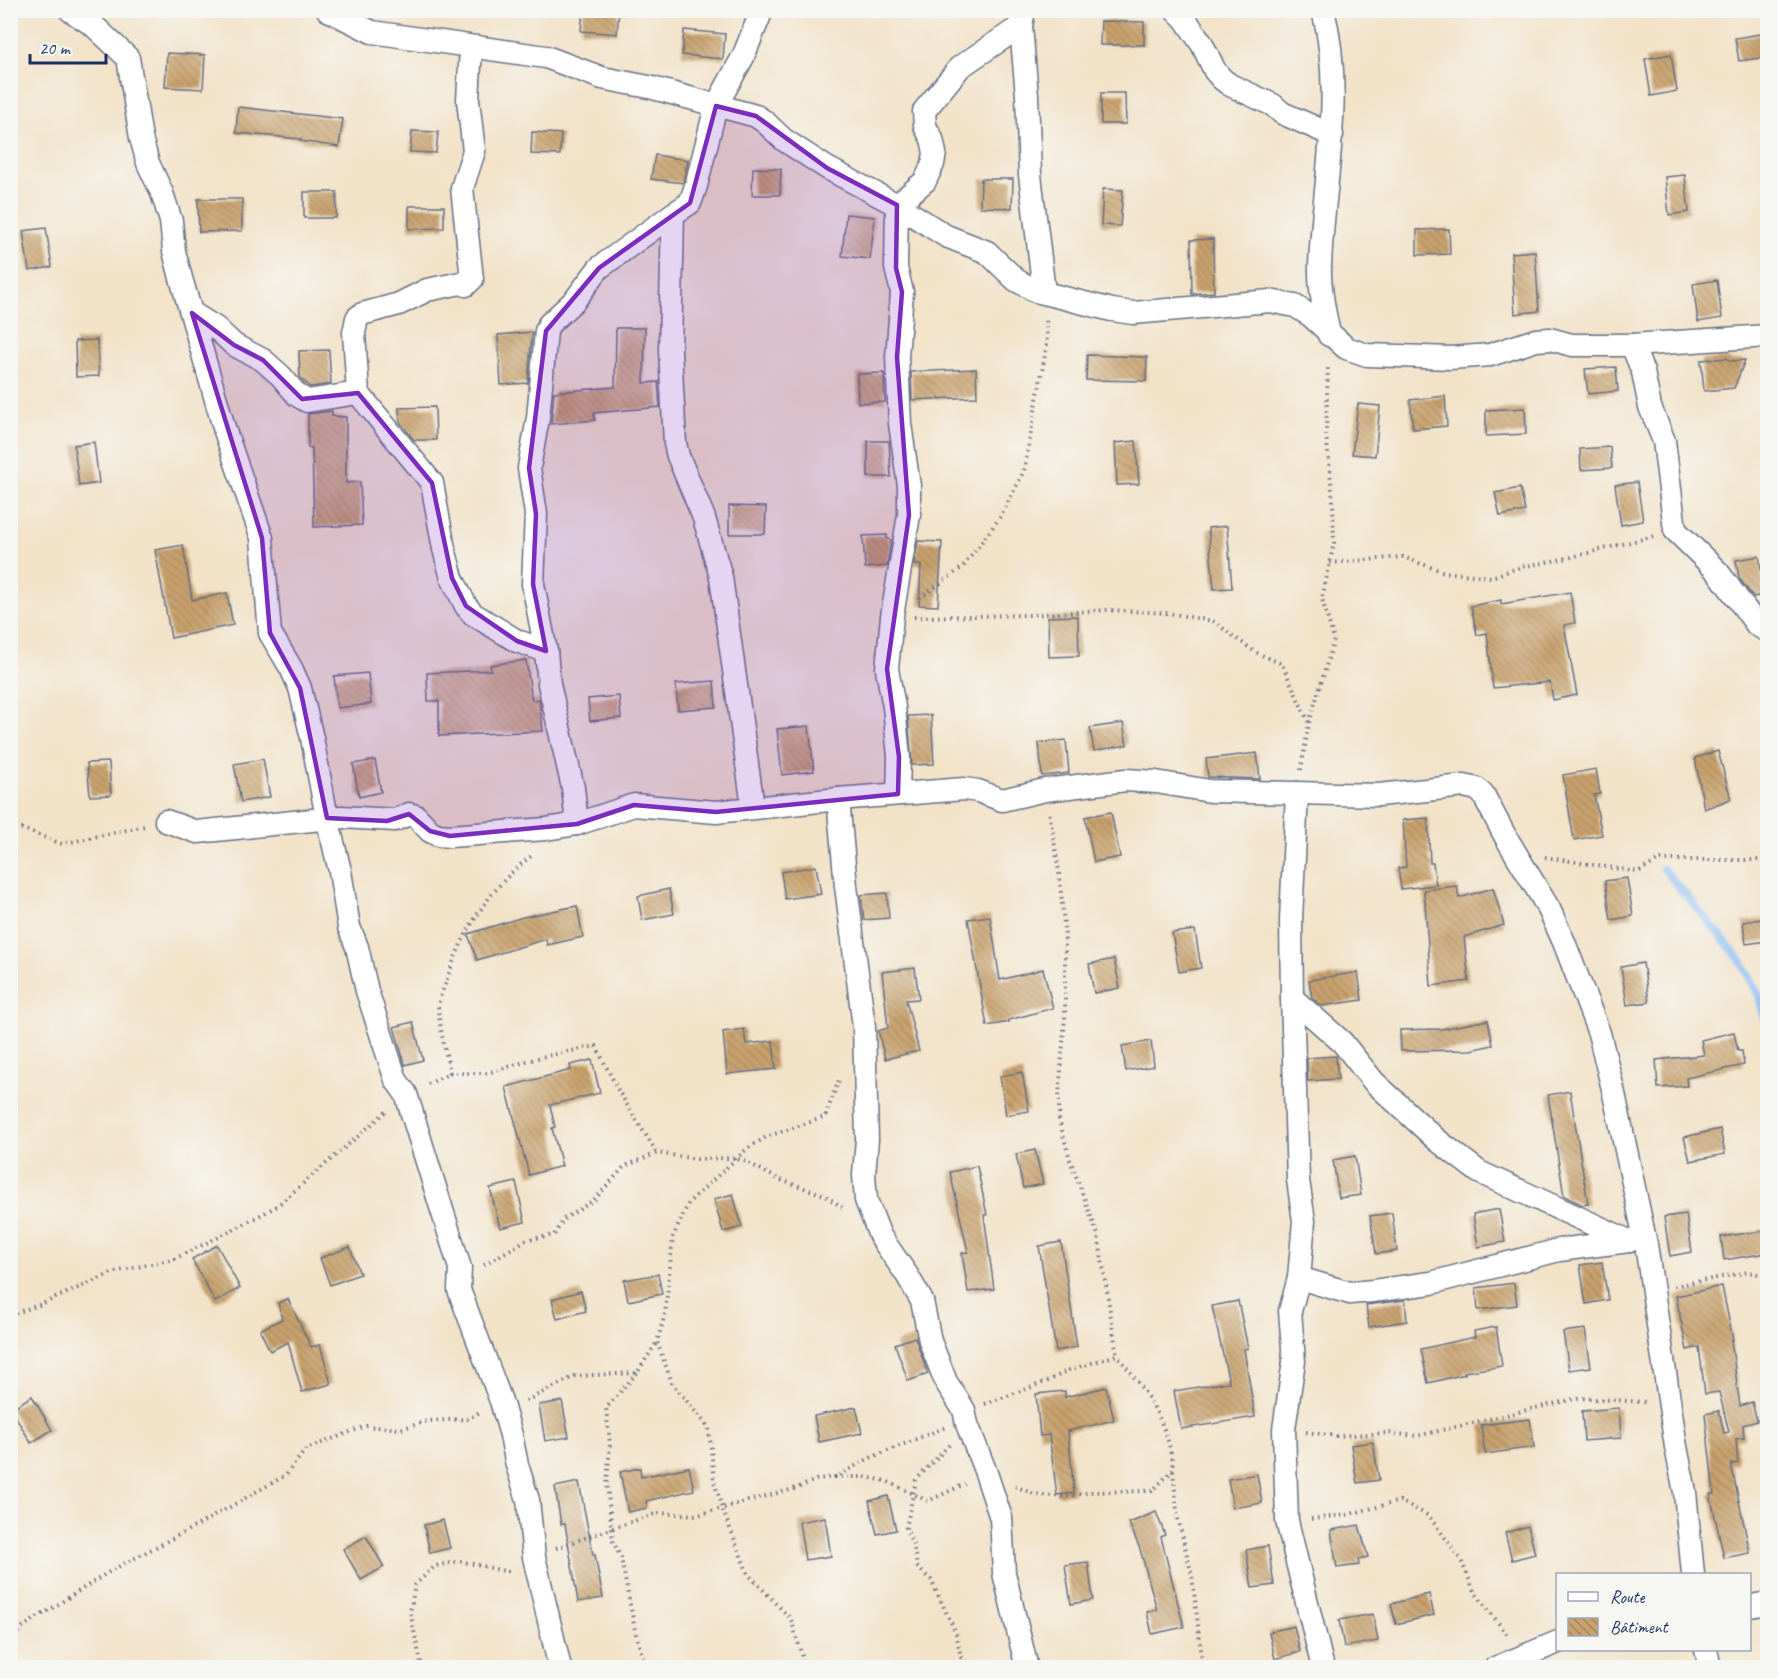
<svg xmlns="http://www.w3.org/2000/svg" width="1778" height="1678" viewBox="0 0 1778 1678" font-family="Caveat,sans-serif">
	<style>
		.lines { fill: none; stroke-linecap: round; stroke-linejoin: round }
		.stream { stroke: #87bbf5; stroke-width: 8 }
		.building { fill: url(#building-back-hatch) }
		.minor-casing { stroke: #666e83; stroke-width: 25 }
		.path { stroke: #666e83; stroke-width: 4; stroke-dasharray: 1.5 4.5; stroke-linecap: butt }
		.minor { stroke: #fff; stroke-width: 22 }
		.marked { fill: #7b2cbf; fill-opacity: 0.2; stroke: #7b2cbf; stroke-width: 4.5; stroke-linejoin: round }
	</style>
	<defs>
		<pattern id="building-back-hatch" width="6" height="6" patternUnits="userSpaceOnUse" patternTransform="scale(1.5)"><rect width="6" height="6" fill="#c9a26d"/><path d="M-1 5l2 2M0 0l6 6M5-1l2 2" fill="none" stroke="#a2845d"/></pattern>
	</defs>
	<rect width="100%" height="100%" fill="#f6f6f2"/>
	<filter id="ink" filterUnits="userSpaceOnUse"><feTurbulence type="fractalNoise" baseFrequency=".0167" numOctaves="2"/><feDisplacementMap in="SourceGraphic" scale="12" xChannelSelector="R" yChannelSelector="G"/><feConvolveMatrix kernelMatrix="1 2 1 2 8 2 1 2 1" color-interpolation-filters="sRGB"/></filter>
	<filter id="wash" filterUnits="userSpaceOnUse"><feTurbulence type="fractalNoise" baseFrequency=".008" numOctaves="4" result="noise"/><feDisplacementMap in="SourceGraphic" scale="24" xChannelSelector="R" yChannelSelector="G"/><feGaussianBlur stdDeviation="1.35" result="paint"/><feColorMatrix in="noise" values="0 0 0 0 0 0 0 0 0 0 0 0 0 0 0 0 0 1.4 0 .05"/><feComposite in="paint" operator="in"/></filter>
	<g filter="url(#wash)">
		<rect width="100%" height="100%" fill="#f2e2c8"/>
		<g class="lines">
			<polyline class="stream" points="1663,868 1740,959 1759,996 1768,1031"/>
		</g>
		<g id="blocks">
			<g class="building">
				<polygon points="583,10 619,10 617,34 581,31"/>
				<polygon points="1101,21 1144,22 1144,45 1100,45"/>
				<polygon points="684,30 725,34 723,59 682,55"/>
				<polygon points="1767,33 1767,57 1739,61 1735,38"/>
				<polygon points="167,53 205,55 203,89 165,87"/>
				<polygon points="1671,54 1677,91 1651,96 1645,59"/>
				<polygon points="1101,93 1125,93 1126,124 1101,124"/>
				<polygon points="238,107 343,119 339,147 300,141 301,139 236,133"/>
				<polygon points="412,131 438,132 436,153 410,152"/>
				<polygon points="532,132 561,134 560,155 531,154"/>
				<polygon points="655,155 688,160 683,183 651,179"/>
				<polygon points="753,168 781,169 780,195 752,195"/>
				<polygon points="1685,175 1689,212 1669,215 1665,177"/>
				<polygon points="981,179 1013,179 1012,208 980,207"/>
				<polygon points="1103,189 1123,190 1120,226 1101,225"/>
				<polygon points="304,192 337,192 336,218 304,218"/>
				<polygon points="198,199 242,199 242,231 199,232"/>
				<polygon points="409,206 444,206 444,228 409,229"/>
				<polygon points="846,214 875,217 870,259 842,256"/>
				<polygon points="46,228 52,267 29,271 23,231"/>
				<polygon points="1449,229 1450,254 1417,255 1417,230"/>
				<polygon points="1213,239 1214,292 1192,294 1191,240"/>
				<polygon points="1535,251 1539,311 1515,314 1511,253"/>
				<polygon points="1717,280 1722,318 1698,322 1693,284"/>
				<polygon points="616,328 645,328 644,383 658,382 660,407 594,413 595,420 551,424 554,392 615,387"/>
				<polygon points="532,332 528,383 501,385 498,335"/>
				<polygon points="97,340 99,376 76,377 75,341"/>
				<polygon points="329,350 331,384 310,387 300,378 299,351"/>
				<polygon points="1087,355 1147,357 1146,381 1086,380"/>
				<polygon points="1727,358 1731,361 1745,360 1734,388 1704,391 1701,360"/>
				<polygon points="1616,367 1618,391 1588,394 1585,369"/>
				<polygon points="976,369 977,397 912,400 911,372"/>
				<polygon points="884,373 885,402 858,403 857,374"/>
				<polygon points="1445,396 1447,426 1413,429 1410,400"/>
				<polygon points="1358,404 1380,406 1375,456 1352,454"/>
				<polygon points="435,407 436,440 414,440 400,422 399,408"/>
				<polygon points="1525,408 1526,434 1486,436 1486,410"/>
				<polygon points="332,411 332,416 346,417 346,483 360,482 362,525 314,527 312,448 308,448 308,414"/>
				<polygon points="868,441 889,441 891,477 868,477"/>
				<polygon points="1136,441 1139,484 1117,485 1115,443"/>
				<polygon points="94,442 99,483 79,486 74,445"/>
				<polygon points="1610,447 1612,468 1581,470 1580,449"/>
				<polygon points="1637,482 1643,521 1621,525 1615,485"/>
				<polygon points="1520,488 1525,511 1500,516 1495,493"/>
				<polygon points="729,506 766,507 765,534 729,534"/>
				<polygon points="1227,526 1232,588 1214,589 1208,528"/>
				<polygon points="887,535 887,539 891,540 887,566 865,568 863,536"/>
				<polygon points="918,541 942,542 938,606 919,605 921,565 914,565"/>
				<polygon points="183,545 192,600 227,593 233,625 171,638 155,550"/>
				<polygon points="1759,556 1765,595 1753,597 1739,578 1736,560"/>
				<polygon points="1570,592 1575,623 1564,625 1577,695 1553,700 1550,682 1493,688 1487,633 1477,635 1471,606 1501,600 1501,604"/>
				<polygon points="1078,616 1079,656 1049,657 1048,617"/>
				<polygon points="526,660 532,700 539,699 543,731 439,736 439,701 428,701 427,673 491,670 490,665"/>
				<polygon points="368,673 371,704 337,708 334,676"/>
				<polygon points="714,681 716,707 678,710 676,684"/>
				<polygon points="619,696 621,718 590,721 588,699"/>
				<polygon points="931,715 934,764 912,765 908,716"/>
				<polygon points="1123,723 1127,745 1094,751 1090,728"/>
				<polygon points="809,726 814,771 782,775 777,729"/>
				<polygon points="1066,740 1069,773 1042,776 1039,743"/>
				<polygon points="1718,751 1731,799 1704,809 1695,758"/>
				<polygon points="1257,753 1260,779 1208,777 1206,759"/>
				<polygon points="263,759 270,797 241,802 234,764"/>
				<polygon points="375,760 381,792 359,797 353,764"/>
				<polygon points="109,762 111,795 90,796 87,763"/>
				<polygon points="1596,769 1600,794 1594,795 1602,835 1574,840 1563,775"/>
				<polygon points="1111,812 1120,857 1094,862 1085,817"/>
				<polygon points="1428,818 1430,863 1433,863 1436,885 1401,889 1398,868 1406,867 1403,820"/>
				<polygon points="816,866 821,894 785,899 781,872"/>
				<polygon points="1627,878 1633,916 1611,920 1605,881"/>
				<polygon points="1457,886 1459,898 1493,888 1504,925 1464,937 1469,981 1431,986 1424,890"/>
				<polygon points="669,889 674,914 642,920 638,896"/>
				<polygon points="887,893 889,918 864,920 861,895"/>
				<polygon points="577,906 583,937 547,945 546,939 477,960 468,934 523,917"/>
				<polygon points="990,916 1000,980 1043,969 1053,1008 1009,1020 1009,1022 987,1026 968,919"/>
				<polygon points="1767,918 1767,941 1746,944 1743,922"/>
				<polygon points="1195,930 1201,968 1179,972 1172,933"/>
				<polygon points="1114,959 1120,988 1094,993 1089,964"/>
				<polygon points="1643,963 1649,1002 1627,1005 1621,967"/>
				<polygon points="915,968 919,999 906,1000 919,1051 885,1059 878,1031 888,1028 882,972"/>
				<polygon points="1358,972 1362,1000 1322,1006 1312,998 1309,980"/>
				<polygon points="1488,1020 1493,1045 1470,1050 1401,1051 1400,1030 1442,1029"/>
				<polygon points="413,1022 423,1060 405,1065 394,1027"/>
				<polygon points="744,1029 746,1044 773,1041 776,1069 727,1074 723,1032"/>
				<polygon points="1734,1032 1738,1051 1742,1051 1744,1065 1686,1078 1687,1086 1658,1088 1656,1060 1704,1055 1701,1040"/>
				<polygon points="1151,1041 1154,1066 1126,1071 1122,1046"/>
				<polygon points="1336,1056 1338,1079 1308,1081 1307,1058"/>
				<polygon points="592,1060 600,1093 550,1105 555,1127 552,1128 562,1166 529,1175 506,1087 571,1070 570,1065"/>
				<polygon points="1022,1072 1029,1111 1006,1115 1000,1076"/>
				<polygon points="1570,1091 1588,1204 1583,1205 1564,1196 1548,1095"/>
				<polygon points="1720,1129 1725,1154 1690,1161 1684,1137"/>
				<polygon points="1035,1150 1043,1184 1023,1188 1016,1154"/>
				<polygon points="1355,1156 1361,1195 1339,1198 1333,1160"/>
				<polygon points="977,1166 987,1215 984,1215 994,1289 968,1292 962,1253 968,1252 950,1172"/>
				<polygon points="516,1182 525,1222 500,1228 490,1188"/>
				<polygon points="733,1194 742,1227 723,1232 714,1199"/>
				<polygon points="1499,1209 1505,1242 1478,1247 1473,1214"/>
				<polygon points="1392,1213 1397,1251 1376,1254 1370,1216"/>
				<polygon points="1686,1214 1692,1252 1670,1256 1664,1217"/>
				<polygon points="1767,1230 1767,1253 1724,1260 1721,1237"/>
				<polygon points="1061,1242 1077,1347 1056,1351 1039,1246"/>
				<polygon points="217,1245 240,1288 215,1302 192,1259"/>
				<polygon points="350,1247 360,1274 330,1285 320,1258"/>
				<polygon points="1602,1262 1608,1300 1586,1304 1580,1265"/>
				<polygon points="658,1274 662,1294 628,1301 624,1280"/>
				<polygon points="1514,1283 1517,1305 1478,1310 1476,1288"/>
				<polygon points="1722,1286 1733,1340 1731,1340 1740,1406 1752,1402 1757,1421 1743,1425 1744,1438 1736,1439 1738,1463 1731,1464 1750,1553 1724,1558 1710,1494 1714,1494 1705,1414 1719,1411 1724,1433 1729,1432 1719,1392 1705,1394 1699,1347 1687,1350 1676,1296"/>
				<polygon points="581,1291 586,1311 557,1319 552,1299"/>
				<polygon points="288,1299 311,1347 320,1345 331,1384 302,1392 288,1342 270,1351 260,1330 282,1319 278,1303"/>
				<polygon points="1405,1300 1407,1321 1369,1327 1366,1305"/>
				<polygon points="1238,1301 1248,1348 1244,1349 1255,1417 1181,1429 1174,1391 1229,1382 1212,1306"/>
				<polygon points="1496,1327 1502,1366 1464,1372 1465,1374 1428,1383 1421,1349 1475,1337 1474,1331"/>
				<polygon points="1585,1329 1591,1367 1569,1370 1563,1332"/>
				<polygon points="915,1337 928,1374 908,1381 895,1344"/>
				<polygon points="1106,1387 1114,1420 1068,1431 1074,1493 1057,1495 1049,1435 1040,1436 1036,1394 1065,1391 1065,1397"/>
				<polygon points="32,1396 52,1430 31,1443 11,1409"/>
				<polygon points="562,1401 569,1437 545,1441 539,1405"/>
				<polygon points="856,1407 862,1433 819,1442 814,1416"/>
				<polygon points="1619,1408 1621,1438 1584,1441 1582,1411"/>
				<polygon points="1530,1419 1534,1447 1485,1454 1481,1425"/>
				<polygon points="1373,1442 1379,1480 1357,1483 1351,1445"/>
				<polygon points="689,1467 694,1490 646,1501 647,1508 628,1512 620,1472 640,1468 641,1477"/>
				<polygon points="1257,1474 1262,1503 1233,1508 1228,1479"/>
				<polygon points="579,1482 593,1555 595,1555 603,1598 578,1602 565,1524 561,1524 555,1487"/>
				<polygon points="888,1496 896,1530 877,1534 869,1501"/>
				<polygon points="1156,1512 1165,1535 1161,1537 1184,1627 1152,1634 1147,1612 1157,1610 1140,1549 1129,1523"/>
				<polygon points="825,1517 831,1556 805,1560 799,1522"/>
				<polygon points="443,1520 450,1548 430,1553 424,1525"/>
				<polygon points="1359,1525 1368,1557 1358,1559 1359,1565 1337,1568 1331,1530"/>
				<polygon points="1528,1526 1535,1554 1512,1560 1505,1533"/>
				<polygon points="366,1536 384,1567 361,1580 343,1549"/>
				<polygon points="1268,1546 1274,1585 1252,1588 1246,1550"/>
				<polygon points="1088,1562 1093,1600 1071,1604 1065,1565"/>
				<polygon points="1429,1594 1434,1615 1396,1624 1391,1604"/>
				<polygon points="1373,1614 1378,1641 1344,1647 1339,1620"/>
				<polygon points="1294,1626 1300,1652 1275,1659 1269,1632"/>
			</g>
		</g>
	</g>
	<g filter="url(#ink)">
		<use href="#blocks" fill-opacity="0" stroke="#666e83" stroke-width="1.5"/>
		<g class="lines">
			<g class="minor-casing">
				<g id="minor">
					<polyline points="70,10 93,25 128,58 141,138 148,163 162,193 171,221 174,251 181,278 225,431 262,538 270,633 291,668 300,688 312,738 327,818 340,871 349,927 357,947 367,991 396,1080 406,1094 460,1268 459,1290 501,1401 511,1435 517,1465 528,1500 534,1557 560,1668"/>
					<polyline points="328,10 372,32 546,57 602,78 649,87 756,116 765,122 784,140 827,168 897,205 946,236 987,252 1016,280 1036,291 1112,310 1133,313 1270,301 1295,306 1311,316 1346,348 1367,355 1399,356 1450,358 1490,355 1536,340 1550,339 1572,345 1632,345 1768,336"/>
					<polyline points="1176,10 1185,19 1202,44 1215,71 1222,79 1230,85 1273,105 1282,113 1332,135"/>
					<path d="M1323,10C1345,95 1323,181 1320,266C1319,289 1325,313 1329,335"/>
					<polyline points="1021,26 1027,96 1030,175 1044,292"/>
					<polyline points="192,313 216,328 234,345 263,360 281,376 297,395 307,401 358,393 432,483 444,549 452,578 466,606 473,614 517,641 546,651"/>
					<polyline points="1632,345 1643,372 1650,407 1664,441 1675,530 1718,572 1757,625 1768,631"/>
					<polyline points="358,393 354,333 357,318 362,314 399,304 427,290 461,283 466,285 472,279 462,188 474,151 468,100 471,47"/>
					<polyline points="1297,793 1291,920 1292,998 1298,1180 1304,1221 1299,1278 1290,1311 1294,1361 1284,1429 1287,1521 1323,1668"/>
					<polyline points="898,794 899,757 894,707 887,669 892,616 909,515 909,486 900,424 897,357 902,292 896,268 897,205 925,181 933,164 935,153 932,139 925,126 924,111 960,67 1021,26 1024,10"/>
					<polyline points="838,799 846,886 864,1027 867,1139 864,1175 866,1200 880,1236 907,1275 922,1301 930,1341 946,1382 964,1410 967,1424 986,1473 1001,1518 1004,1573 1027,1668"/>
					<polyline points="753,807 721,577 704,518 678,456 675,443 670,350 673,214 690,203 696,186 716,106 743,57 762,10"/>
					<polyline points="166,821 197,832 341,817 395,820 409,814 416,816 430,831 438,835 450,836 546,829 577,824 634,805 716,812 838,799 964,789 978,791 1002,800 1045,790 1126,780 1156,782 1210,791 1379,795 1464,786 1477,789 1483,794 1504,834 1549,909 1564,942 1599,1033 1613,1089 1646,1244 1676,1447 1685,1492 1693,1574"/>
					<polyline points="577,824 573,788 549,684 546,651 533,584 536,514 529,468 538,418 546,331 549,324 575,300 599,268 673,214"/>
					<polyline points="1292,998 1342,1042 1374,1082 1437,1140 1479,1172 1629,1241"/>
					<polyline points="1299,1278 1350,1293 1373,1291 1431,1283 1559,1250 1629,1241"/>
					<polyline points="1750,1606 1768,1603"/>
					<polyline points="1706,1650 1710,1668"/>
					<polyline points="1495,1668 1558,1642"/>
				</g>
			</g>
			<g class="path">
				<polyline points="1330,563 1403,557 1444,572 1491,577 1521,567 1568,558 1654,536"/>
				<polyline points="920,598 963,567 1001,516 1024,471 1047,344 1046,318"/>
				<polyline points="914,617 1028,615 1107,610 1168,613 1213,621 1255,652 1282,664 1309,723"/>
				<polyline points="1301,770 1309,723 1334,640 1322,599 1334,543 1333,501 1326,433 1328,365"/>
				<polyline points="10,824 62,844 145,826"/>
				<polyline points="1545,857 1638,872 1659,860 1768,860"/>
				<path d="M450,1073C446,1052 440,1030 438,1009C438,1001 443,990 446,982C462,932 491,885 534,854"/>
				<polyline points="428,1084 450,1073 487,1073 541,1057 596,1046 619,1092 657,1153"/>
				<polyline points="484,1265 526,1240 554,1235 564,1219 594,1200 625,1166 657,1153 697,1159 734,1158 747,1162 778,1179 824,1195 842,1207"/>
				<polyline points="1674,1286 1748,1272 1768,1276"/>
				<polyline points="10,1315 42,1304 114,1272 174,1259 233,1230 277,1206 387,1111"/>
				<polyline points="637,1373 606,1408 610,1444 607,1484 613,1541 621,1558 636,1635 646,1668"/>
				<polyline points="526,1401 575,1376 637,1373 657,1342"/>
				<polyline points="985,1404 1048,1381 1069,1370 1117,1355 1098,1235 1070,1160 1059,1120 1059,1096 1065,1017 1065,935 1059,871 1049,811"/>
				<polyline points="1306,1432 1336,1436 1389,1433 1417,1436 1578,1398 1647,1402"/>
				<polyline points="949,1445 916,1480 906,1528 914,1547 917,1567 931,1580 956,1633 961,1657 973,1668"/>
				<polyline points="1173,1471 1178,1519 1192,1575 1203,1668"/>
				<polyline points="835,1477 865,1477 886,1481 928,1501 965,1484"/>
				<path d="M1015,1486L1034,1494L1064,1497L1091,1492L1152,1491L1173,1470C1170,1424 1145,1390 1117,1355"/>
				<polyline points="1311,1519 1346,1515 1400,1501 1429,1516 1461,1560 1474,1591 1509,1637"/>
				<polyline points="556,1548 657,1513 698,1515 722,1508 714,1481 709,1428 672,1383 657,1342 665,1314 673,1237 689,1202 747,1149 766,1137 825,1117 840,1077"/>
				<polyline points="10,1641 24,1626 112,1570 198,1525 286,1475 306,1449 366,1426 400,1429 428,1421 467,1419 480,1412"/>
				<polyline points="422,1668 410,1612 415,1585 435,1566 460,1561 509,1572 512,1570"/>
				<polyline points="802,1668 803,1659 791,1619 748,1574 722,1508 797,1488 818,1479 835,1477 870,1458 946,1427"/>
			</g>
			<use href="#minor" class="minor"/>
		</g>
	</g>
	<path class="marked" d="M716,106L756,116L827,168L897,205L896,268L902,292L897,357L909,515L887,669L899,757L898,794L716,812L634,805L577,824L450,836L430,831L409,814L387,821L327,818L300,688L270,633L262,538L192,313L234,345L263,360L302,399L358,393L432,483L452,578L466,606L517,641L546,651L533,584L536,514L529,468L546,331L599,268L690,203Z"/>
	<rect width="1778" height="1678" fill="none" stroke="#f6f6f2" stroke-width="36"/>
	<rect x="1556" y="1573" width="195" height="78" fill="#f6f6f2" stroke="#9ea6b7" stroke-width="1.5"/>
	<rect x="1568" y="1592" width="30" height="9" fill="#ffffff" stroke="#9ea6b7" stroke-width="1.5"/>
	<text x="1610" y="1603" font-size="18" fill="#1b2f5e">Route</text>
	<rect x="1568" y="1618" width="30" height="18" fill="url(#building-back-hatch)" stroke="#9ea6b7" stroke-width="1.5"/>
	<text x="1610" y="1633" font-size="18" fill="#1b2f5e">Bâtiment</text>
	<path d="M30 54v9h76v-9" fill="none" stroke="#1b2f5e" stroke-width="3"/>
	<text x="39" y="54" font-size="18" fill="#1b2f5e" stroke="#f6f6f2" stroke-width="4.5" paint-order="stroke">20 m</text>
</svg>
